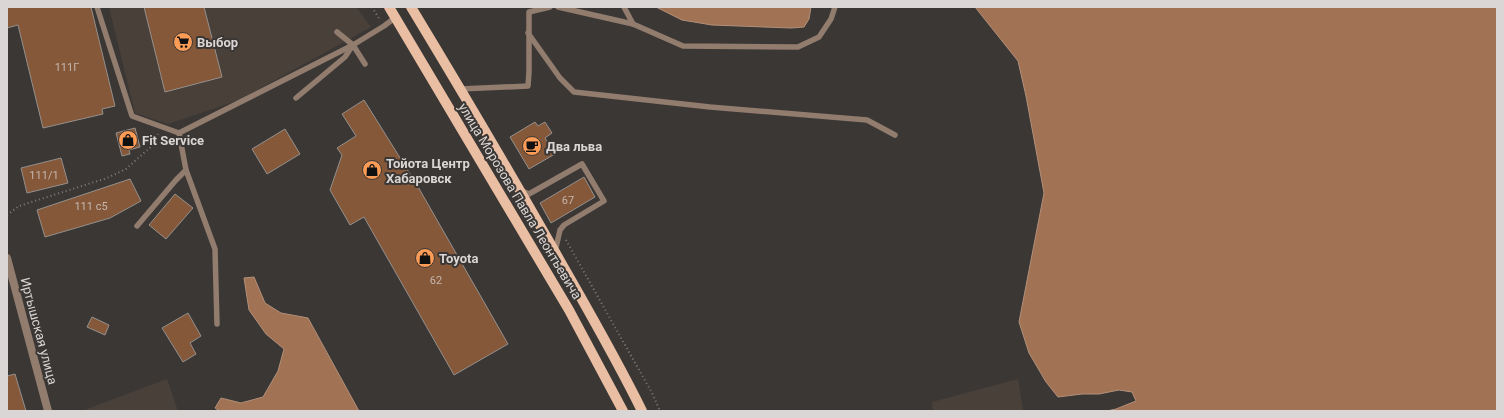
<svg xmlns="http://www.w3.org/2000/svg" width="1504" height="418" viewBox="0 0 1504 418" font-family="Roboto,sans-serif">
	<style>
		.built { fill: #49403a }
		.water { fill: #a17253; stroke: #b2907a }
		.building { fill: #845839; stroke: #95908d }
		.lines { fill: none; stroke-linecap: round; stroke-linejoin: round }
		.path { stroke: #807d7b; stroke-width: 2; stroke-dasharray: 1 3; stroke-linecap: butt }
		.lane { stroke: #917c6e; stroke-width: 5.5 }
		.street { stroke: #917c6e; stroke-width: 8 }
		.primary { stroke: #e9bea2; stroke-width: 10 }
		.labels { text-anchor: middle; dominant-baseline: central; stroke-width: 4; stroke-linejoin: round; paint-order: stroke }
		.number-label { font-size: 11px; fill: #c4b6ae }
		.poi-label { font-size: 13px; font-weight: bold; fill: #d9d6d5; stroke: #3b3735; text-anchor: start }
		.street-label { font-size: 13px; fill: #d9d6d5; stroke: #3b3735 }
	</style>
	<rect width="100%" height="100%" fill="#3b3735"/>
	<g class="built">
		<polygon points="109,7 356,7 371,27 239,100 168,124 135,113"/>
		<polygon points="167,379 178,411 82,411"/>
		<polygon points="1018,379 1023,411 933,411 932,402"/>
	</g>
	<g class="water">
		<polygon points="656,7 811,7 809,19 804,27 791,28 712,25 682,20"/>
		<polygon points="975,7 1497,7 1497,411 1107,411 1116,409 1136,401 1132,392 1119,390 1099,394 1082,394 1058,397 1046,382 1029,353 1019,322 1044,193 1026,96 1018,61"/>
		<polygon points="254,277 265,303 281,313 308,318 359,411 220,411 215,408 221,398 241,403 263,397 278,371 284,349 266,334 249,310 244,278"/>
	</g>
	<g class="building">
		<polygon points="7,7 91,7 115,106 102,109 103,114 43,128 18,25 7,28"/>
		<polygon points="144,7 204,7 222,77 165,92"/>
		<polygon points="364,100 417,185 508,344 454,375 364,217 350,225 330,190 342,155 337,148 356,136 342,114"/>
		<polygon points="535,122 538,126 545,122 552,133 545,138 555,154 529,169 510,137"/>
		<polygon points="135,128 140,147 129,150 130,154 122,156 116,133"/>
		<polygon points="285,129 300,154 267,174 252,149"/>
		<polygon points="61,158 68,183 27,193 21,168"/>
		<polygon points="584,177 595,197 551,223 540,203"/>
		<polygon points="130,179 141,201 110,218 45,237 37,210"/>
		<polygon points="175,194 193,208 166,239 149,225"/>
		<polygon points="188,313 201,336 190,343 196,354 183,362 162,328"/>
		<polygon points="92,317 109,325 105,335 87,327"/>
		<polygon points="15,374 26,411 7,411 7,376"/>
	</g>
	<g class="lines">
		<g class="path">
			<polyline points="372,7 380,20"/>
			<polyline points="7,215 19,206 107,178 126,169 154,144 158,134"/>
			<polyline points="566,240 652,393 660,411"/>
		</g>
		<g class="lane">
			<polyline points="97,7 132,116 179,133"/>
			<polyline points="558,7 633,24 683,46 798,47 819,37 831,19 835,7"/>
			<polyline points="624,7 633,24"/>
			<polyline points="337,32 353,45 365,64"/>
			<polyline points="528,33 560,78 574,92 710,107 867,120 895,135"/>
			<polyline points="460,89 528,86 529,72 529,12 550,7"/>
			<polyline points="296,98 345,57 353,45"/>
			<polyline points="186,170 215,249 217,324"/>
			<polyline points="520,190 529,194 582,164 604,201 564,225 560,230 555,252"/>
			<polyline points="137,226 176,180 186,170 179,133 353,45 384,26 396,17"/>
		</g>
		<polyline class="street" points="7,258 48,411"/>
		<g class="primary">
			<polyline points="389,7 569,310 623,411"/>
			<path d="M411,7C460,88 508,169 555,252C585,305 615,356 642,411"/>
		</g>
	</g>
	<defs>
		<g id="supermarket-disc" transform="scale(1)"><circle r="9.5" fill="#fd9c56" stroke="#3b3735"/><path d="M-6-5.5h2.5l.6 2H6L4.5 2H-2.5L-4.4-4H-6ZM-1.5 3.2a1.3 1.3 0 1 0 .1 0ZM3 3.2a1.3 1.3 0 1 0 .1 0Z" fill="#111"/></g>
		<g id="shop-disc" transform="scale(1)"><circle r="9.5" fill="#fd9c56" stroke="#3b3735"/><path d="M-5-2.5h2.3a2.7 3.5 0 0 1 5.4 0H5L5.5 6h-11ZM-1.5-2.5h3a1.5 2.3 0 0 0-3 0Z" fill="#111"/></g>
		<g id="cafe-disc" transform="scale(1)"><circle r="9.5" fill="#fd9c56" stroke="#3b3735"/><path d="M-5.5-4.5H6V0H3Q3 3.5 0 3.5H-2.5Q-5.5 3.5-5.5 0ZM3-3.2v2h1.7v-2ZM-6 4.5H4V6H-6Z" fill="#111"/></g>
	</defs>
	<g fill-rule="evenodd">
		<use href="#supermarket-disc" x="183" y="42"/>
		<use href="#shop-disc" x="128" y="140"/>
		<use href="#cafe-disc" x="532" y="146"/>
		<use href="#shop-disc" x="372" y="170"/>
		<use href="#shop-disc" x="425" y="258"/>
	</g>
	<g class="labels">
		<g class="number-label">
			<text x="67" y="67">111Г</text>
			<text x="44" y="175">111/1</text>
			<text x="568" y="200">67</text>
			<text x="91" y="206">111 с5</text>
			<text x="436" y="280">62</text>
		</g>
		<g class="poi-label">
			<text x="197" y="42">Выбор</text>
			<text x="142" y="140">Fit Service</text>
			<text x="546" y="146">Два льва</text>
			<text x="386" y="163">Тойота Центр<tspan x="386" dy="15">Хабаровск</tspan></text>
			<text x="439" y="258">Toyota</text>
		</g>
		<g class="street-label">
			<text transform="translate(520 201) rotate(59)">улица Морозова Павла Леонтьевича</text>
			<text transform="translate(39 331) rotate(75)">Иртышская улица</text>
		</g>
	</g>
	<rect width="1504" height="418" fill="none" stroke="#d9d6d5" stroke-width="16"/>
</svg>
